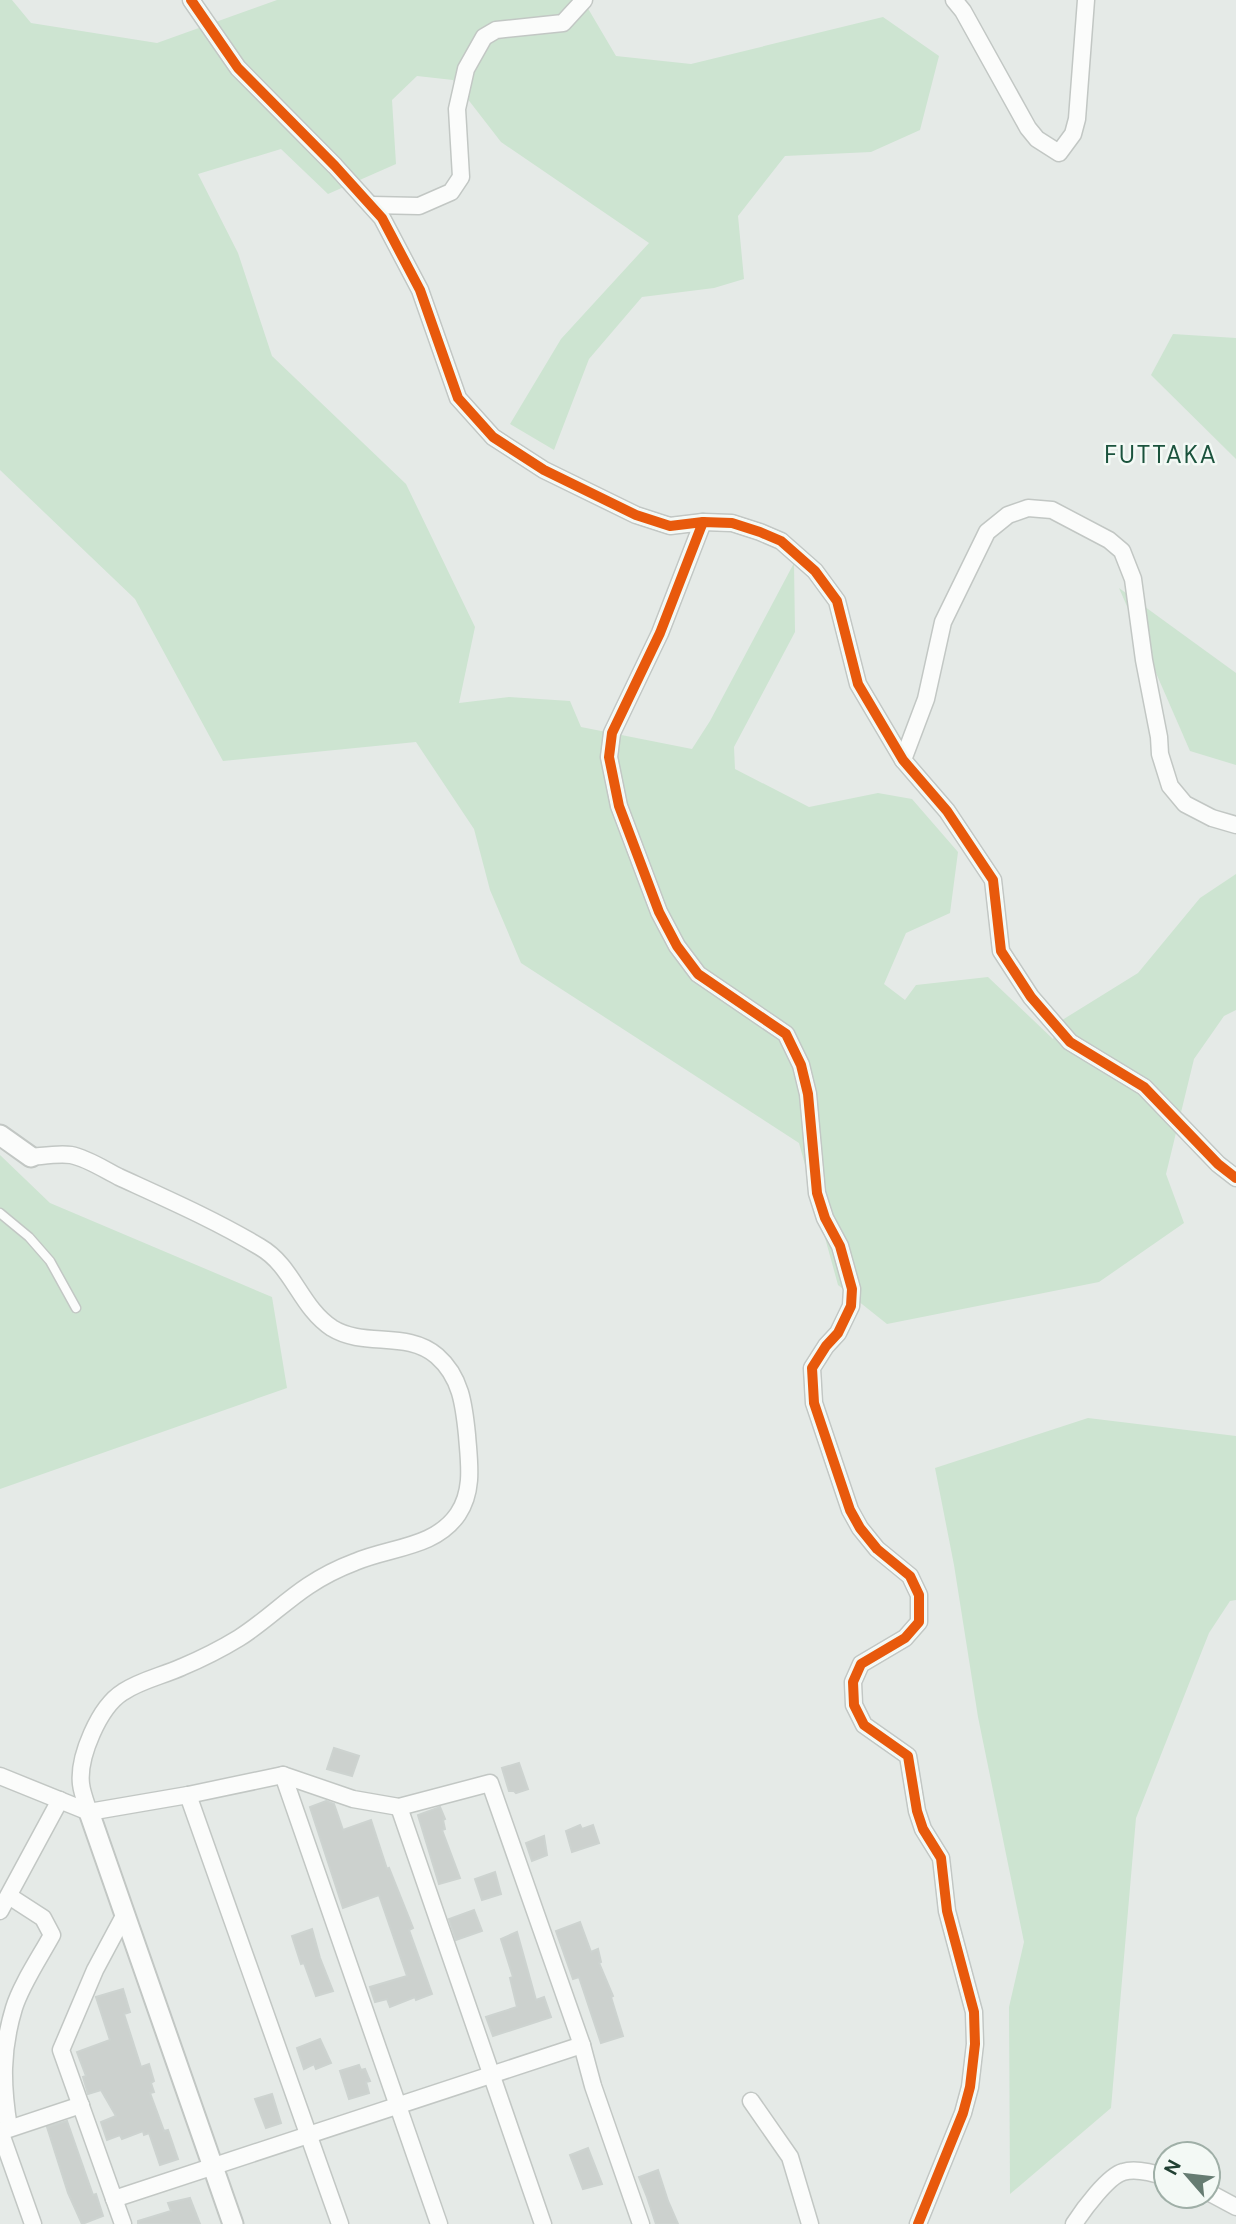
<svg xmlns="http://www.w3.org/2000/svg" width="1236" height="2224" viewBox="0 0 1236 2224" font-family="'DM Sans',sans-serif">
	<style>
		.green { fill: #cde4d1 }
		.building { fill: #ccd1ce; stroke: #cdd3d0; stroke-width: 2 }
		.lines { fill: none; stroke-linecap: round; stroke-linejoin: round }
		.service-casing { stroke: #c2c7c4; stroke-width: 11 }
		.minor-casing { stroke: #c2c7c4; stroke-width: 19 }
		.tertiary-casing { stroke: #c2c7c4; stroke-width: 23 }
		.service { stroke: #fbfcfb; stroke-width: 8 }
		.minor { stroke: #fbfcfb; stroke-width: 16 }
		.tertiary { stroke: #fbfcfb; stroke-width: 19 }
		.cycleway-casing { stroke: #f3f9f5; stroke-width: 15 }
		.cycleway { stroke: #e8590c; stroke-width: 10 }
		.labels { text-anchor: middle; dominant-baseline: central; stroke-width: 5; stroke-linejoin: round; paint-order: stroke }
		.quarter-label { font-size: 24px; letter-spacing: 2px; fill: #1b533d; stroke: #f3f9f5 }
	</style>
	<rect width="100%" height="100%" fill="#e5eae7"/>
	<g class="green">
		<polygon points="0,0 12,0 31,23 157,43 277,0 583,0 616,56 691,64 883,17 939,56 920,130 871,152 785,156 738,216 744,279 714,288 642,297 589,359 554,450 510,424 561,339 649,243 501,142 453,80 417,76 392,100 396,164 328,194 281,149 198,174 238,253 272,356 406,484 475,627 459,703 509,697 570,701 581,727 692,749 710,721 794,563 795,632 734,747 735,769 809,807 878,793 912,799 958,852 950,913 906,933 884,984 905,1000 916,985 988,977 1053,1039 1059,1022 1138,973 1200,898 1236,874 1236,1010 1224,1016 1194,1059 1166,1174 1184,1223 1099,1282 887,1324 838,1285 799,1143 521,963 490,890 474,829 416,742 223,761 135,599 0,470"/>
		<polygon points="1173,334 1236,338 1236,459 1151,375"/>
		<polygon points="1119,588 1236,673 1236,765 1190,751"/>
		<polygon points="0,1155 50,1203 272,1297 287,1388 0,1489"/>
		<polygon points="1088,1418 1236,1436 1236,1600 1230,1601 1209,1633 1136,1818 1111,2108 1010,2194 1009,2007 1024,1942 978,1717 954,1565 935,1468"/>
	</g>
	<g class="building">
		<polygon points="334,1748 359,1756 352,1776 327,1769"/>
		<polygon points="519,1763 528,1789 516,1793 514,1791 509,1791 502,1768"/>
		<polygon points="326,1801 334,1804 343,1830 371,1820 387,1869 389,1868 413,1928 409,1930 432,1994 416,2000 415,1997 390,2007 387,1999 375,2002 370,1987 407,1976 379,1895 343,1908 310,1807"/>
		<polygon points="440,1807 445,1819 443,1820 445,1829 442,1830 460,1878 439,1884 418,1815"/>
		<polygon points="580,1825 582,1829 593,1825 599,1843 572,1852 566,1831"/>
		<polygon points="544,1836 547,1855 532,1861 526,1843"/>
		<polygon points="495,1872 501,1894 482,1900 475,1879"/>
		<polygon points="474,1910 482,1931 456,1940 449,1919"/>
		<polygon points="580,1922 591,1952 598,1949 601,1962 599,1963 613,1996 611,1997 623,2036 601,2043 579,1977 573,1979 556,1931"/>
		<polygon points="312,1929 320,1958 333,1991 316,1996 304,1963 301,1964 292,1936"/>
		<polygon points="517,1932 536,2000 544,1997 551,2017 493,2036 486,2017 517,2007 510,1978 513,1977 501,1939"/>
		<polygon points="123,1989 130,2012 124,2014 141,2067 149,2064 154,2081 151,2083 154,2092 150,2093 164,2131 168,2130 178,2159 160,2165 149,2133 144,2135 143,2131 122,2139 120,2135 107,2140 101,2122 116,2116 101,2090 88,2094 83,2077 86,2076 77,2052 110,2040 96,1997"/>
		<polygon points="320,2039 331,2063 316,2069 314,2064 304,2069 297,2048"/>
		<polygon points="359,2065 361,2070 365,2069 370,2081 366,2082 369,2093 349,2099 340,2071"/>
		<polygon points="272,2094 281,2123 266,2128 255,2099"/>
		<polygon points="67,2121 93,2195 96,2194 103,2216 82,2224 68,2193 47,2127"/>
		<polygon points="588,2148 602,2184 583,2189 570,2155"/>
		<polygon points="658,2170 668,2201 678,2224 656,2224 647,2197 639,2177"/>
		<polygon points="190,2198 200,2224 138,2224 138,2221 171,2211 168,2203"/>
	</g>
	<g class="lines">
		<g class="service-casing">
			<polyline id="service" points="0,1213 29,1237 50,1261 76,1308"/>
		</g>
		<g class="minor-casing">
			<g id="minor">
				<polyline points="191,0 238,68 335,166 382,218 420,290 458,398 493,437 544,470 636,515 670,526 703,522 732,523 760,532 781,541 815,571 837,601 858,684 903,760 947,811 993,880 1001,951 1031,997 1070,1042 1144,1087 1218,1164 1236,1178"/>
				<polyline points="954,0 963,11 1028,128 1037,139 1059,153 1073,134 1077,119 1086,0"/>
				<polyline points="371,205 419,206 451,192 461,177 457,109 466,69 484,37 496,30 563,23 584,0"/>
				<polyline points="703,522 660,633 612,733 609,757 619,806 659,912 677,946 698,974 786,1034 801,1065 808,1094 817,1193 825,1218 840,1246 852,1289 851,1306 838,1333 826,1346 812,1368 814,1403 850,1510 860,1528 877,1549 910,1576 919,1595 919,1622 905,1638 861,1664 853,1682 854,1705 864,1725 908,1756 917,1811 923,1829 941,1858 947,1911 974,2012 975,2044 970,2087 963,2113 918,2224"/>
				<polyline points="903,760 926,699 943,622 987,532 1008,515 1028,508 1052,510 1109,540 1122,551 1133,579 1144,660 1159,737 1160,754 1170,786 1185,804 1212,818 1236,825"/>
				<path d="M31,1157C43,1156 59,1153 71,1155C87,1158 105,1170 119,1177C167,1199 215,1220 260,1247C293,1266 300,1307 332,1328C364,1348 407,1330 437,1356C461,1377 464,1405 467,1435C469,1462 474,1490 458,1514C435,1548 390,1547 355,1562C339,1568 323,1576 308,1586C284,1602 263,1623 239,1638C221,1649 201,1659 182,1667C162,1676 141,1680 123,1692C99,1707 78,1757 81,1784C82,1793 86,1803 89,1812"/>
				<polyline points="283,1775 439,2224"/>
				<polyline points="0,1776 89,1812 188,1795 283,1775 353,1799 399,1807 490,1783 582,2045 593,2086 641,2224"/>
				<polyline points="188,1795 340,2224"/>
				<polyline points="399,1807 543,2224"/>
				<path d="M9,1896L43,1918L52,1935C40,1957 21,1985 14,2008C1,2051 2,2085 9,2128"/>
				<polyline points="0,1911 60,1800"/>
				<polyline points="751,2101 790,2157 810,2224"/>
				<polyline points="0,2131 33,2224"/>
				<polyline points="0,2132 81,2105"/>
				<polyline points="1208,2192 1236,2207"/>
				<polyline points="114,2199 582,2045"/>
				<polyline points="123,2224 61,2050 95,1970 125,1914"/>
				<path d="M1074,2224C1083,2210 1108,2176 1123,2172C1135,2168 1154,2173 1166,2177"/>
			</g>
		</g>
		<g class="tertiary-casing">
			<g id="tertiary">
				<polyline points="0,1135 31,1157"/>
				<polyline points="89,1812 233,2224"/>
			</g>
		</g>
		<use href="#service" class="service"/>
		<use href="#minor" class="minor"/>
		<use href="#tertiary" class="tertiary"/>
		<g class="cycleway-casing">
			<g id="cycleway">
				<polyline points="191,0 238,68 335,166 382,218 420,290 458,398 493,437 544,470 636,515 670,526 703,522 732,523 760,532 781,541 815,571 837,601 858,684 903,760 947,811 993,880 1001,951 1031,997 1070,1042 1144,1087 1218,1164 1236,1178"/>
				<polyline points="703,522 660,633 612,733 609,757 619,806 659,912 677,946 698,974 786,1034 801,1065 808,1094 817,1193 825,1218 840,1246 852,1289 851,1306 838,1333 826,1346 812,1368 814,1403 850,1510 860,1528 877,1549 910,1576 919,1595 919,1622 905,1638 861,1664 853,1682 854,1705 864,1725 908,1756 917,1811 923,1829 941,1858 947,1911 974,2012 975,2044 970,2087 963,2113 918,2224"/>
			</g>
		</g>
		<use href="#cycleway" class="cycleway"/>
	</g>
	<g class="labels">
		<g class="quarter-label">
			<text x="1161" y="454">FUTTAKA</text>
		</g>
	</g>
	<g transform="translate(1187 2175) rotate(298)"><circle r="33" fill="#f3f9f5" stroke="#9fafa7" stroke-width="2"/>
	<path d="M0-5L12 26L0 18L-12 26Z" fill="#667c72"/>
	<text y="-10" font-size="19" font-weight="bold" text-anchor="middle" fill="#214033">N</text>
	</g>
</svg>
